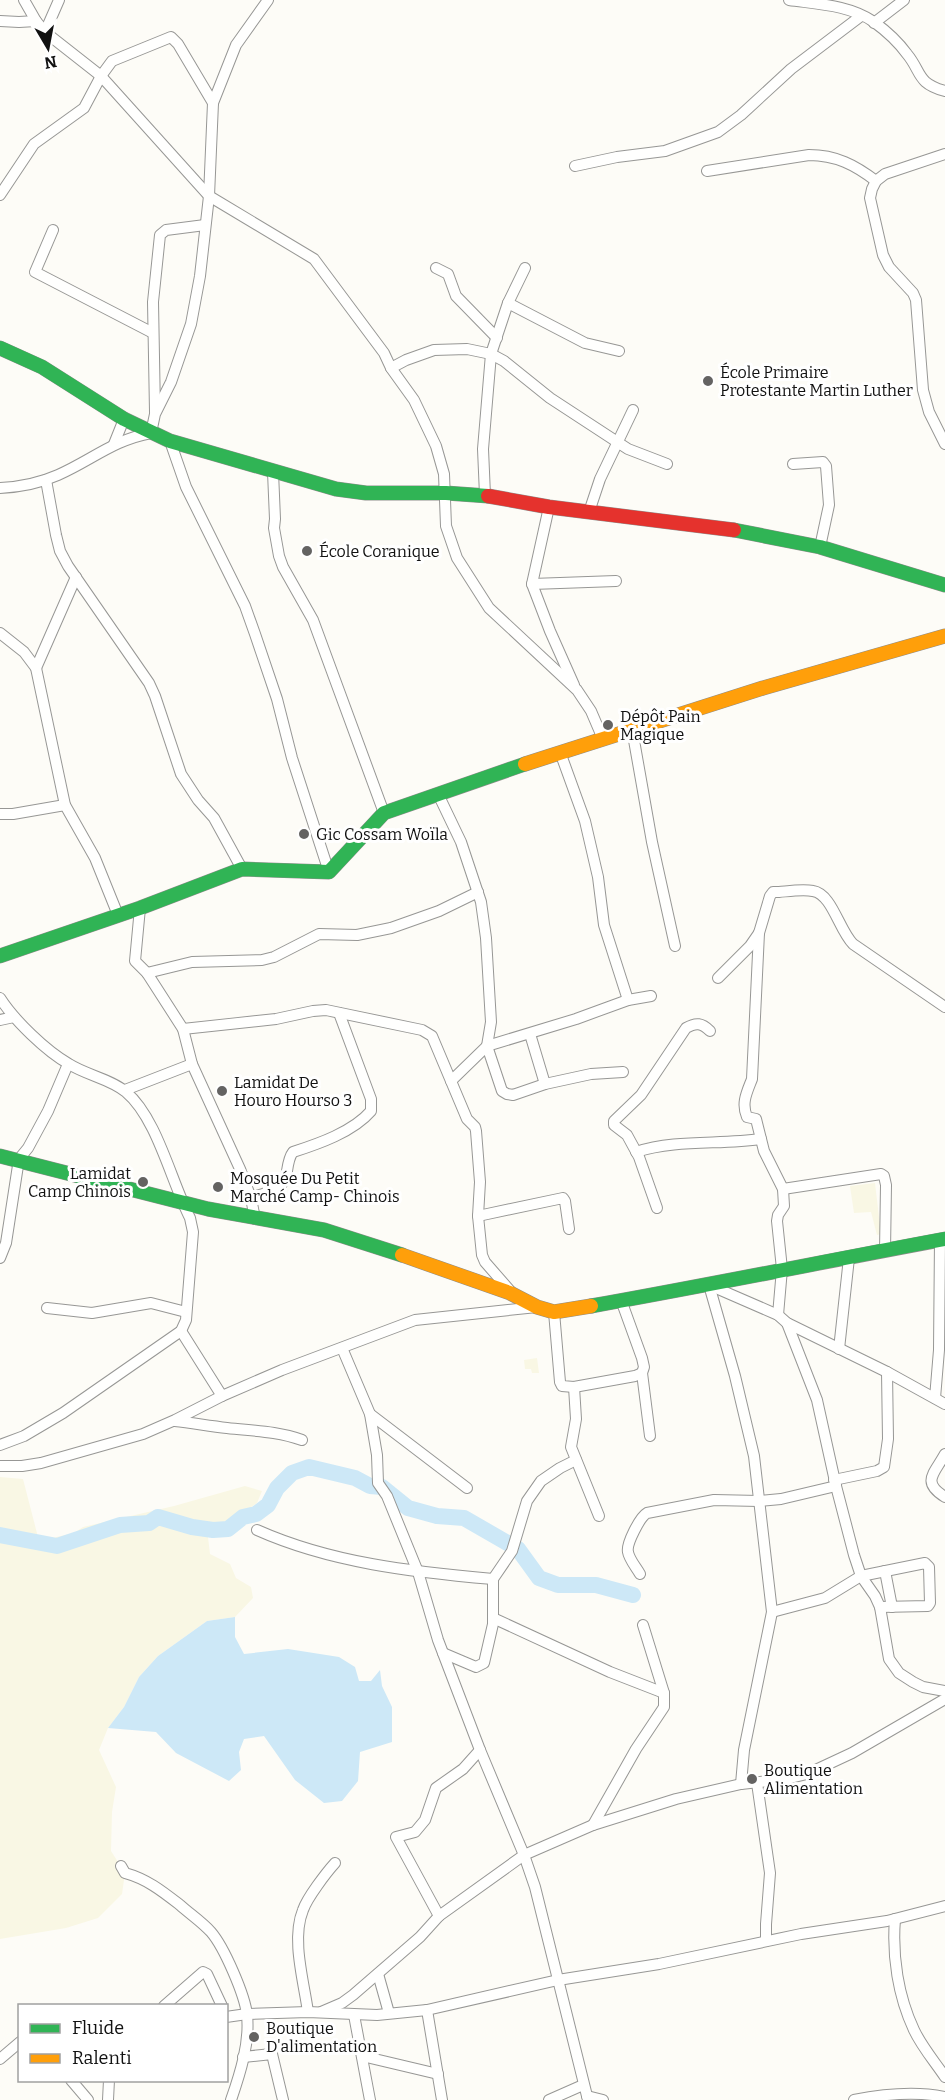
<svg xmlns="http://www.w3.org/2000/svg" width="945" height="2100" viewBox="0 0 945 2100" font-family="Bitter,serif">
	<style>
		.farmland { fill: #f9f7e4 }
		.water { fill: #cde8f7 }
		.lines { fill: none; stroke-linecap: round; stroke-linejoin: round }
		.river { stroke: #cde8f7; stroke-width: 16 }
		.street-casing { stroke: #979795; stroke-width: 12 }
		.fast-casing { stroke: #8e8d8b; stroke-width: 15 }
		.slow-casing { stroke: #8e8d8b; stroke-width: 15 }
		.jam-casing { stroke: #8e8d8b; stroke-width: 15 }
		.street { stroke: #fffffe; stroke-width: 10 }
		.fast { stroke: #30b455; stroke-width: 14 }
		.slow { stroke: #ff9f0a; stroke-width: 14 }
		.jam { stroke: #e5322d; stroke-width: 14 }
		.poi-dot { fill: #646362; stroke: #fff; stroke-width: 2 }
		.labels { text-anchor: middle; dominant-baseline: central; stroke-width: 6; stroke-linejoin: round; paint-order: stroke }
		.poi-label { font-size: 16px; fill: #111; stroke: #fff; text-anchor: start }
	</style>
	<rect width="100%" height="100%" fill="#fdfcf7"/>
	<g class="farmland">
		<polygon points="875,1183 881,1234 877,1235 871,1212 854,1213 850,1186"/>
		<polygon points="537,1358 539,1373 532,1373 531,1369 525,1369 524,1360"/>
		<polygon points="0,1477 23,1479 39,1541 74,1533 83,1527 174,1506 245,1486 262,1491 257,1503 208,1537 210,1554 230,1564 236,1578 251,1587 253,1598 235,1617 207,1621 158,1656 139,1677 124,1707 108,1728 99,1750 116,1787 112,1812 111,1851 125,1873 122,1894 98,1918 66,1928 0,1939"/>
	</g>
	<polygon class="water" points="235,1617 235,1637 244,1654 288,1649 339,1657 355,1667 359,1681 371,1681 380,1670 382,1686 392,1707 392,1742 360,1752 358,1781 342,1801 324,1803 295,1780 264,1736 244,1739 239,1752 241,1770 229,1781 176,1753 156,1732 108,1728 124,1707 139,1677 158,1656 207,1621"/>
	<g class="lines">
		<polyline class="river" points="0,1535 57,1546 120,1525 149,1523 158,1517 192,1527 213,1530 228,1529 243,1517 256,1514 268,1505 277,1488 292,1473 309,1467 355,1478 370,1486 382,1487 408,1508 437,1516 464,1518 518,1549 539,1578 558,1585 596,1585 633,1595"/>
		<g class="street-casing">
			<g id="street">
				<polyline points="24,0 36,21 45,32 101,76 209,196 314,259 384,353 391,368 414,400 436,446 444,474 446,526 457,558 489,608 577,690 591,711 603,739"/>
				<path d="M789,0C817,4 850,5 874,22C885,30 899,43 907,54C922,72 916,83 945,91"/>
				<polyline points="0,21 19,22 36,21"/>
				<polyline points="874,23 904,0"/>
				<polyline points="45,32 59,0"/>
				<polyline points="945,154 885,174 876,181 872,189 870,198 883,255 889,267 913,293 916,300 923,390 929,412 945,444"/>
				<polyline points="575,166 617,157 665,151 718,132 741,115 791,69 861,16"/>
				<path d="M707,171L809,155C836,155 855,165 876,181"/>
				<polyline points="0,195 34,144 84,108 101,76 112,61 171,37 178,44 213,103"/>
				<polyline points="53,230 35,272 153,333"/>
				<polyline points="436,268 448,274 456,296 497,338"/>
				<polyline points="508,303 585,343 619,351"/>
				<polyline points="391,368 406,360 434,350 467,349 491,354 504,361 550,398 628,449 667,464"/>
				<polyline points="155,412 153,302 160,235 166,230 205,225"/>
				<polyline points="170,441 186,487 245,606 255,634 277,699 292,758 329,872"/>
				<polyline points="114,444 124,419"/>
				<polyline points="793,464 823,462 826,466 829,505 820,547"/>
				<polyline points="273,472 275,519 274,528 279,556 283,567 313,620 384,813"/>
				<polyline points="46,480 56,535 60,551 68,566 149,683 155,696 181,774 198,800 214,818 242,869"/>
				<path d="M0,488C20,487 40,483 58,475C92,460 113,440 151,433L155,414L171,382L191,324L200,276L209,196L213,103L236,45L268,0"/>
				<polyline points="485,495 483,449 491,354 508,303 525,268"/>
				<polyline points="549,507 532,584 550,631 574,685"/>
				<polyline points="589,512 600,479 633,410"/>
				<polyline points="532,584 616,581"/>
				<polyline points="0,633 24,652 36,668 65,805 95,858 118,915"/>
				<polyline points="36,668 76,577"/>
				<polyline points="632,729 652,842 675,946"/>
				<polyline points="560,752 585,821 598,877 604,925 628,1000"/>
				<polyline points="438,794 461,842 481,902 486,938 491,1022 487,1046 502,1091 507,1094 513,1095 545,1084 591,1074 623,1072"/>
				<polyline points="0,814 13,814 65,805"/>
				<polyline points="140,908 135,961 147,973 183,1029 192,1064 240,1169 251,1198 255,1219"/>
				<polyline points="147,973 192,962 262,960 274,957 319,934 357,935 391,928 439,911 478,892"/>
				<polyline points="718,978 750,946 759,933"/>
				<path d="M0,998C14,1020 46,1051 69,1064C86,1075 111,1079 126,1092C157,1118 171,1181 190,1218L193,1232L186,1320L181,1331L63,1413L24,1436L0,1445"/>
				<polyline points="0,1020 14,1017"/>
				<polyline points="183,1029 276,1019 313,1011 326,1010 422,1030 432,1036 467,1119 475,1127 476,1131 480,1182 478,1216 482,1255 485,1262 512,1293"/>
				<polyline points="530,1034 545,1084"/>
				<polyline points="451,1081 487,1046 576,1019 628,1000 651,996"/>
				<polyline points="125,1090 192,1064"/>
				<path d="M636,1152C676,1139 720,1145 761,1139"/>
				<polyline points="783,1189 881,1174 884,1176 886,1185 885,1251"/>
				<path d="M251,1198C269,1191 284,1192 287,1171C288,1164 289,1157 293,1152C318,1144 353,1132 371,1111V1099L339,1013"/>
				<path d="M657,1208L639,1157L627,1135L614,1125V1121L641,1095L686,1028C696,1022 702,1023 710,1031"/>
				<polyline points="478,1216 563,1198 565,1201 569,1229"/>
				<polyline points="0,1258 6,1243 19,1159 28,1148 48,1111 68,1064"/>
				<polyline points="709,1285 735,1376 754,1456 772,1612 744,1750 741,1784"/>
				<polyline points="709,1285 778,1315 787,1323 887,1372 945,1404"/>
				<polyline points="621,1300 642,1358 644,1367 642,1373 650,1436"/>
				<polyline points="47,1308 92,1313 151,1303 186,1312"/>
				<polyline points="554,1312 560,1382 562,1386 574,1387 635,1376 642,1373"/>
				<path d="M778,1315L782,1269L777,1221L778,1215L784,1206L783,1189L764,1151L756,1119L747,1117C741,1103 747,1092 752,1079L759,933L770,896L773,892H779C790,891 803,889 813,891C832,894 839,930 853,944L945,1007"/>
				<polyline points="787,1323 817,1400 836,1486 854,1555 861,1576 875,1596 880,1607 889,1659 899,1673 913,1682 923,1687 945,1691"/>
				<polyline points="181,1331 222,1396"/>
				<polyline points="342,1348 370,1414 377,1455 378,1483 387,1496 418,1572 438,1640 480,1750 524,1855 535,1887 588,2100"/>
				<polyline points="839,1349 849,1258"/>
				<polyline points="574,1387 576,1419 571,1447 599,1516"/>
				<polyline points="935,1398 939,1350 940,1240"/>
				<polyline points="370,1414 467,1488"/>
				<path d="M175,1421C192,1423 210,1426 227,1428C253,1431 277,1431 302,1440"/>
				<path d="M945,1454C934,1474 921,1482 945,1497"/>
				<polyline points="0,1466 22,1466 41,1463 143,1434 175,1420 222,1396 282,1370 415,1320 537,1307"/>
				<polyline points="834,1480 877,1471 884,1467 888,1439 887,1372"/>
				<path d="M257,1530C331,1563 413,1572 493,1579"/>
				<polyline points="885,1571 892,1607"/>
				<path d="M640,1574C636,1567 629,1559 628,1552C626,1544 640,1517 647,1513L714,1500L759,1501L781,1499L836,1486"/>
				<polyline points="772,1612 825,1598 861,1576 925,1563 929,1567 930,1603 928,1606 880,1607"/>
				<polyline points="493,1618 610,1672 664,1693"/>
				<polyline points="443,1653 476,1667 484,1663 493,1624 493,1579 512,1551 527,1501 541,1481 560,1468 576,1460"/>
				<polyline points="757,1783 770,1873 766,1924 766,1941"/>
				<polyline points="593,1825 636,1749 664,1707 664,1693 643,1625"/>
				<path d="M121,1866L125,1873C147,1879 162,1891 180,1905C190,1914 202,1922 211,1932C224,1947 245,1995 247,2015C250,2043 240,2074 231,2100"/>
				<polyline points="439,1916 396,1837 415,1832 425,1820 436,1788 463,1769 480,1750"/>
				<path d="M895,1919C892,1956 898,1996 914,2030C922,2047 935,2062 945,2077"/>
				<polyline points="378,1974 389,2013"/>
				<polyline points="164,2006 203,1972 207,1974 222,2006"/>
				<polyline points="427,2010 442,2100"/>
				<path d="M308,2012C304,1982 291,1939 303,1910C307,1898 326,1873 335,1863"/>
				<polyline points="321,2012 342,2003 353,1995 420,1937 439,1916 524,1855 593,1825 676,1799 741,1784 786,1779 807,1774 852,1753 945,1699"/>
				<polyline points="354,2015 370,2100"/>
				<polyline points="226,2017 247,2014 308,2012 377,2015 427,2010 558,1980 659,1964 801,1934 887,1921 945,1906"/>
				<polyline points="362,2056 438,2074"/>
				<polyline points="243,2057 272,2054 283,2100"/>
				<polyline points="0,2059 20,2042"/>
				<polyline points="71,2080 88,2100"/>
				<polyline points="587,2096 603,2100"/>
				<polyline points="108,2100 109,2080"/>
				<polyline points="549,2100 583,2085"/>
				<path d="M854,2100C884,2094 916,2091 945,2097"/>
			</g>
		</g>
		<g class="fast-casing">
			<g id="fast">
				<polyline points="0,348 42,367 124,419 170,441 336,489 366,493 446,493 488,496"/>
				<polyline points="734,530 820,547 945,585"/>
				<polyline points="0,956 140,908 242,869 329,872 384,813 525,764"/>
				<polyline points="0,1156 208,1209 324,1230 402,1255"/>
				<path d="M591,1306C709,1285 827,1261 945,1239"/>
			</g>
		</g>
		<g class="slow-casing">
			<g id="slow">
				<polyline points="525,764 763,688 945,636"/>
				<polyline points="402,1255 510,1293 537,1307 554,1312 591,1306"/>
			</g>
		</g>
		<g class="jam-casing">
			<polyline id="jam" points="488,496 549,507 734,530"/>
		</g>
		<use href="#street" class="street"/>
		<use href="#fast" class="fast"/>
		<use href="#slow" class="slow"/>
		<use href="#jam" class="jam"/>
	</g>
	<g class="poi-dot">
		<circle cx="708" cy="381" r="6"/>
		<circle cx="307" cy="551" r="6"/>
		<circle cx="608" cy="725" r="6"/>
		<circle cx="304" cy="834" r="6"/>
		<circle cx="222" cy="1091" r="6"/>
		<circle cx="143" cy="1182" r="6"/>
		<circle cx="218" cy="1187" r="6"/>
		<circle cx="752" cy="1779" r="6"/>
		<circle cx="254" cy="2037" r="6"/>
	</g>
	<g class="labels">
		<g class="poi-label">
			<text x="720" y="372">École Primaire<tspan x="720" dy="18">Protestante Martin Luther</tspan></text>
			<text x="319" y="551">École Coranique</text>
			<text x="620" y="716">Dépôt Pain<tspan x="620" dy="18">Magique</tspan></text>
			<text x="316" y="834">Gic Cossam Woïla</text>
			<text x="234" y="1082">Lamidat De<tspan x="234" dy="18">Houro Hourso 3</tspan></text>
			<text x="131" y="1173" text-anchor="end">Lamidat<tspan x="131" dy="18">Camp Chinois</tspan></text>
			<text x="230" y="1178">Mosquée Du Petit<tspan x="230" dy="18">Marché Camp- Chinois</tspan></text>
			<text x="764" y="1770">Boutique<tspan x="764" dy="18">Alimentation</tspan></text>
			<text x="266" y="2028">Boutique<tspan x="266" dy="18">D'alimentation</tspan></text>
		</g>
	</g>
	<rect x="18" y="2004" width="210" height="78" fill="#ffffff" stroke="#a0a0a0" stroke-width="1.5"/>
	<rect x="30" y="2024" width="30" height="9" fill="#30b455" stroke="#a0a0a0" stroke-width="1.5"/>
	<text x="72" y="2034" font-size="18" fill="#111111">Fluide</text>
	<rect x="30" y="2054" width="30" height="9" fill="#ff9f0a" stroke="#a0a0a0" stroke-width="1.5"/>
	<text x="72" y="2064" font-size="18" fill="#111111">Ralenti</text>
	<g transform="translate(48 48) rotate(170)" stroke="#ffffff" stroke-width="4.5" paint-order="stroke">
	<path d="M0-4.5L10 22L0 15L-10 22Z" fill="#111111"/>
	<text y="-9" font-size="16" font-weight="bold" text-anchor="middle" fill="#111111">N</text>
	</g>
</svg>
